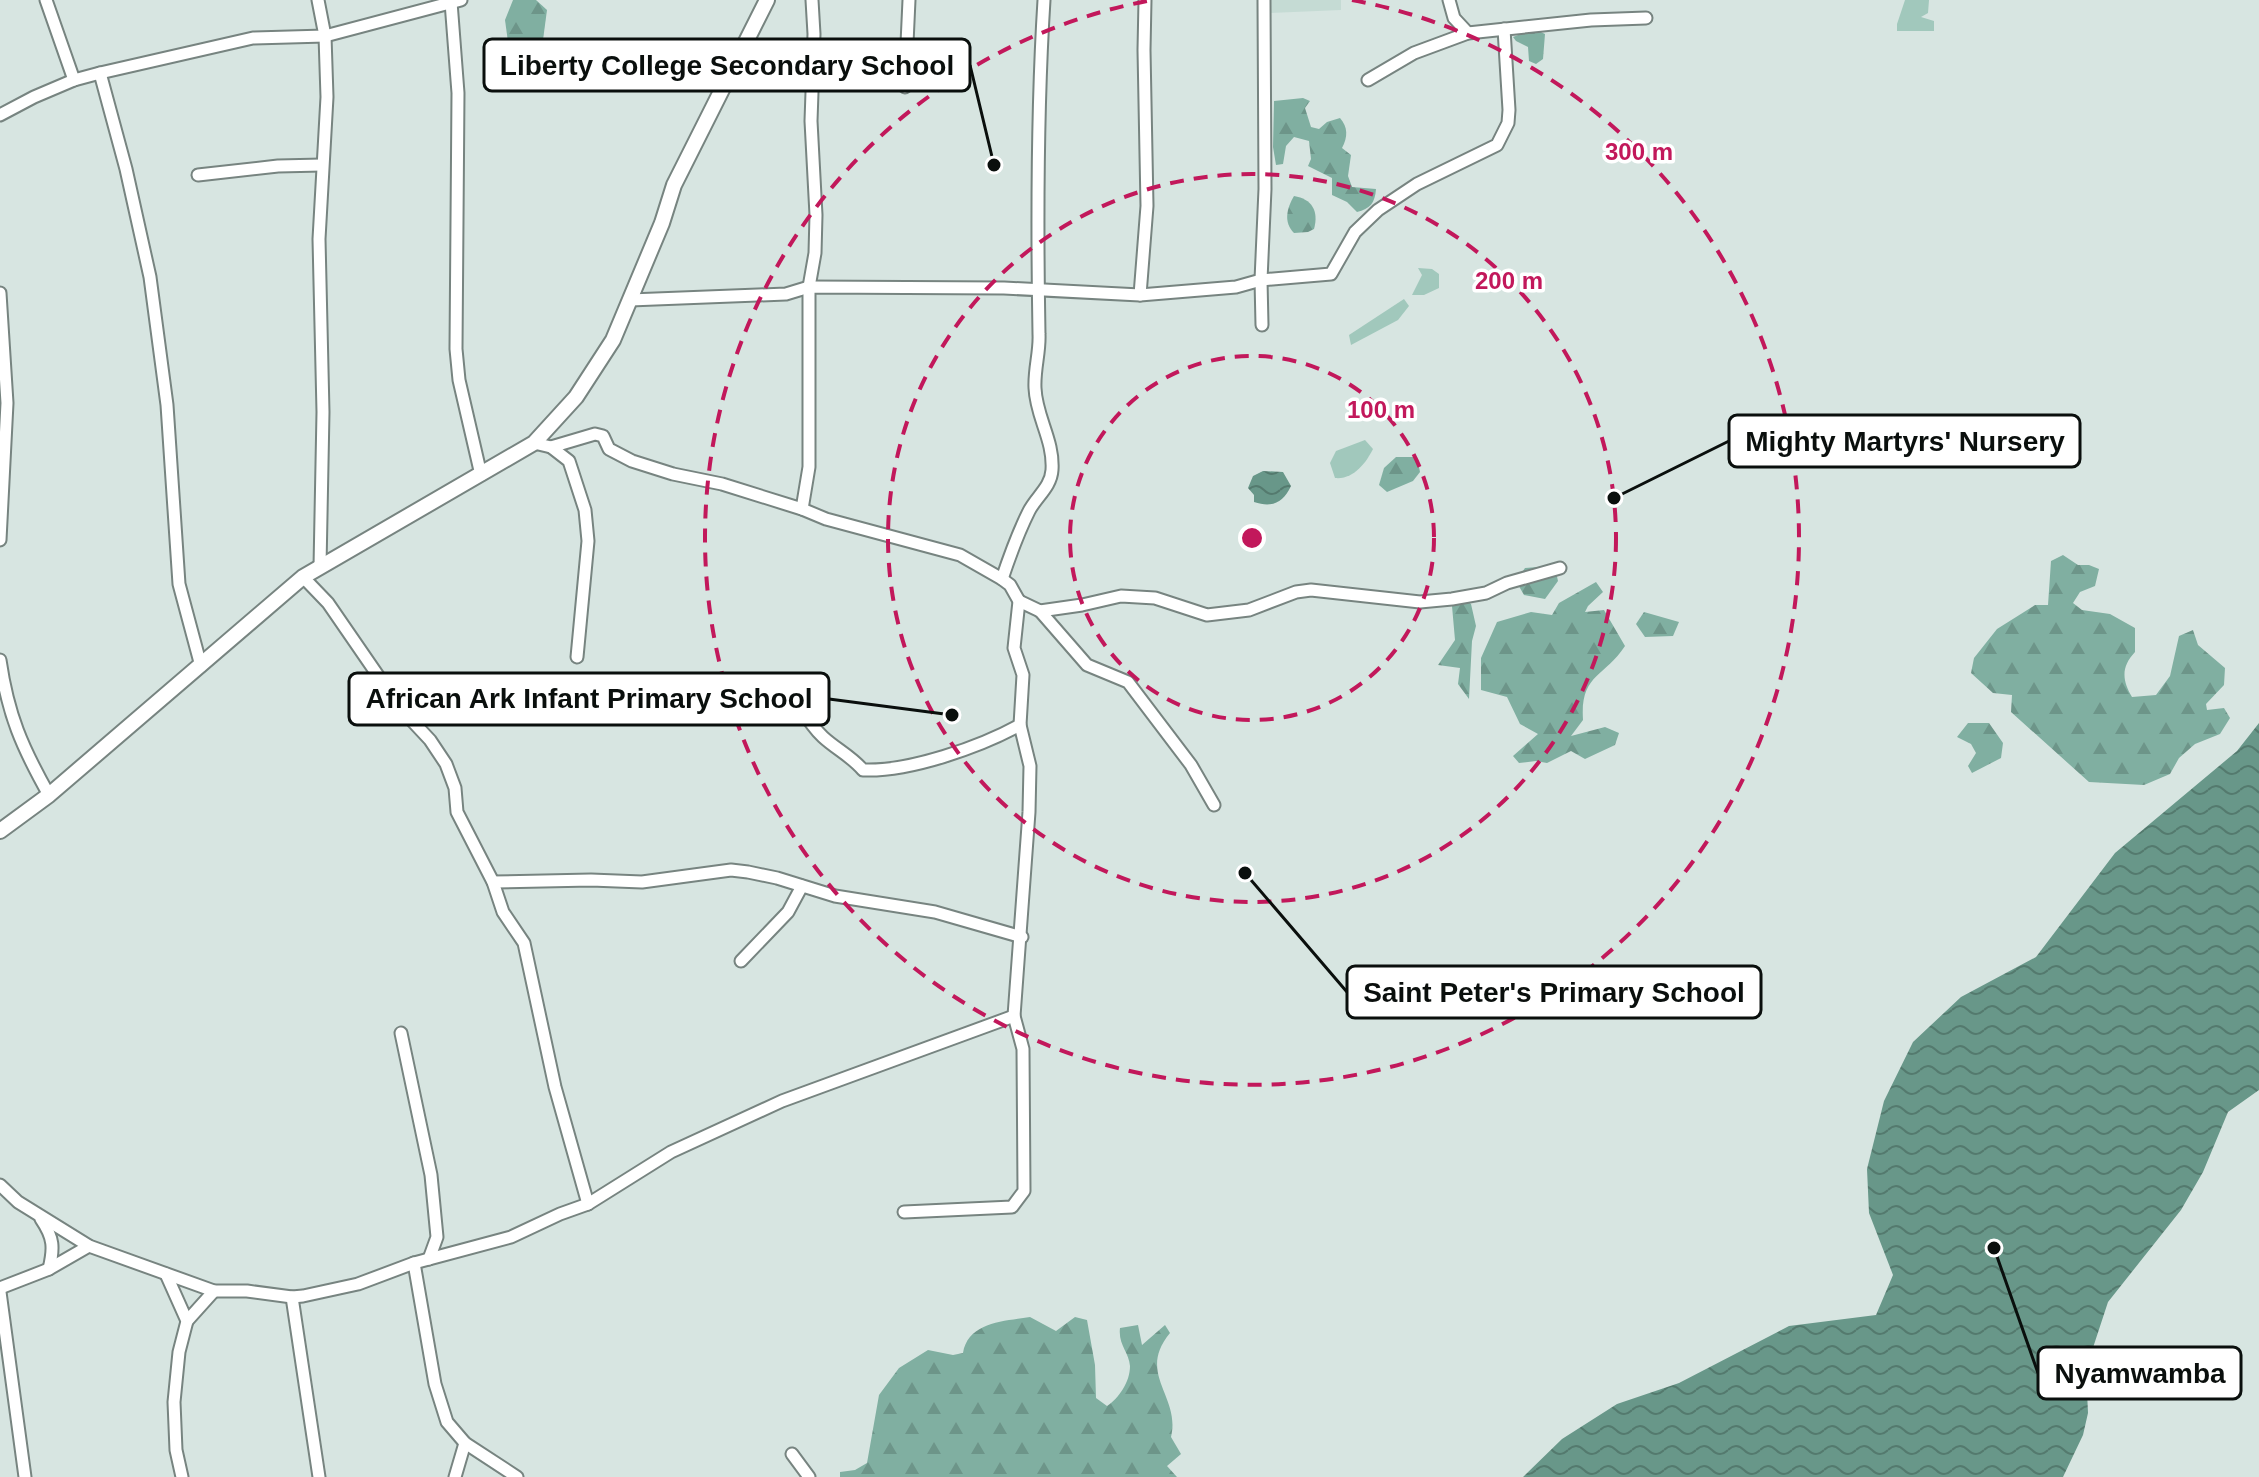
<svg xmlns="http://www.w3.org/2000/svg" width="2259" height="1477" viewBox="0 0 2259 1477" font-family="Helvetica,sans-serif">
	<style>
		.built { fill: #c5dbd4 }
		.green { fill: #a1c8bc }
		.forest { fill: url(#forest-firs) }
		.water { fill: url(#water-waves) }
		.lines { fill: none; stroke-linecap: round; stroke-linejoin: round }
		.minor-casing { stroke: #778480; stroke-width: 15 }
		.tertiary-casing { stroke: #778480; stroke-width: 18 }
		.minor { stroke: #fff; stroke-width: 11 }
		.tertiary { stroke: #fff; stroke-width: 14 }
		.ring { fill: none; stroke: #c2185b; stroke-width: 4; stroke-dasharray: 14 10 }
		.centre { fill: #c2185b; stroke: #fff; stroke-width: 4 }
		.ring-label { font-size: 24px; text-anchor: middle; font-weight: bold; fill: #c2185b; stroke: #fff; stroke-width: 7; stroke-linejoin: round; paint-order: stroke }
		.leader { fill: none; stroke: #0a0f0d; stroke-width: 3 }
		.callout-dot { fill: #0a0f0d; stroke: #fff; stroke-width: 3 }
		.callout { fill: #fff; stroke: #0a0f0d; stroke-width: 3 }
		.callout-label { font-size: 28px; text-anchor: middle; font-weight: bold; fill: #0a0f0d }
	</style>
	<defs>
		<pattern id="forest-firs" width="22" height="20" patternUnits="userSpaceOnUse" patternTransform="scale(2)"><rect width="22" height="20" fill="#80afa1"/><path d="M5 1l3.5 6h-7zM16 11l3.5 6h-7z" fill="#6d9589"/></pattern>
		<pattern id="water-waves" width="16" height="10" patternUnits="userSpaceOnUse" patternTransform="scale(2)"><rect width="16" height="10" fill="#689789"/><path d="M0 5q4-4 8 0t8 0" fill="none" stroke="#547a6e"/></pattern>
	</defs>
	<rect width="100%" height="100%" fill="#d7e5e1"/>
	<polygon class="built" points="1270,0 1341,0 1341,10 1270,13"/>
	<g class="green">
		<polygon points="1905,0 1929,0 1928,13 1921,17 1934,21 1934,31 1897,31 1897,24"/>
		<polygon points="1418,268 1432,269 1439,274 1439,288 1424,295 1412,295 1422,275"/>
		<polygon points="1404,299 1409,306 1398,320 1351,345 1349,335"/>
		<path d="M1365,440L1373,449C1366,463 1353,480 1335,478L1330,463L1336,451Z"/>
	</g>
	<g class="forest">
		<polygon points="513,0 536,0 547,10 543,40 535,52 522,53 508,42 505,20"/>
		<polygon points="1534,29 1545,34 1543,59 1536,64 1529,61 1528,47 1516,41 1513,37"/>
		<path d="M1303,98L1310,101L1305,108L1311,127L1319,129L1327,122L1340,118C1348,127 1348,137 1342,148L1351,155L1348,176L1352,187L1376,189C1375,203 1370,209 1357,212L1347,202L1332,195V178L1308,166L1311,159L1309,141L1294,137L1286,146L1283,164L1276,165L1273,147L1274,101Z"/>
		<path d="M1294,196C1312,199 1319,211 1314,229L1308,232L1294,233C1283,222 1287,208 1294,196Z"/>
		<polygon points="1396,457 1417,457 1420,472 1413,481 1387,492 1379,485 1384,468"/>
		<path d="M2063,555L2078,565H2089L2099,569L2095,586L2080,592L2073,603L2082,610L2110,614L2135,628V652C2121,667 2122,680 2132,697L2156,695L2170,676L2179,636L2193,630L2198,645L2225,668L2224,685L2206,704L2207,710L2224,708L2230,718L2220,734L2195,744L2179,758L2170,774L2144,785L2089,782L2011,712L2012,695L1993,693L1971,673L1974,658L1997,629L2035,605H2048L2051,561Z"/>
		<polygon points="1551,566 1556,572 1558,581 1545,599 1524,595 1516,581 1525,568"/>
		<path d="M1596,582L1603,592L1588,606L1585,612L1604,610L1625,646C1604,678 1580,674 1583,720L1571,736L1605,727L1619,733L1615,745L1585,759L1571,751L1547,763L1536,761L1519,763L1513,756L1538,734L1520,724L1507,697L1481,690V658L1497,622L1531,612L1552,615L1559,603Z"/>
		<polygon points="1463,598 1471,604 1476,626 1472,641 1469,699 1458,684 1460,668 1438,665 1455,640 1452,606"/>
		<polygon points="1644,612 1679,622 1673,636 1645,637 1636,624"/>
		<polygon points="1968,723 1989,723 2003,743 2001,758 1972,773 1968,766 1976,753 1971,744 1957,737"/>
		<path d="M1030,1317L1056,1331L1075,1317L1087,1320L1095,1365L1096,1398L1107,1406C1119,1398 1130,1382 1130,1366C1129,1352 1118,1345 1120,1328L1138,1325L1142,1345L1165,1325L1170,1333C1136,1374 1181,1396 1171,1437L1181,1454L1167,1466L1177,1477H840V1472L855,1470L867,1463L879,1395L899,1368L928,1350L953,1355L963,1353C968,1322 1004,1321 1030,1317Z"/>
	</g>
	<g class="water">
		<path d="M1263,471L1283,472L1291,486C1283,503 1272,508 1254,502V495L1248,488L1253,476Z"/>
		<polygon points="2259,723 2259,1090 2228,1112 2203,1172 2181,1210 2108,1302 2086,1369 2088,1413 2083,1435 2063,1477 1523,1477 1562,1439 1617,1404 1679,1383 1789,1326 1876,1315 1893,1275 1869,1213 1867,1169 1884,1101 1913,1042 1961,997 2036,957 2115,853 2237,751"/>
	</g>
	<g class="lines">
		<g class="minor-casing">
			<g id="minor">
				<polyline points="46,0 74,80"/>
				<polyline points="318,0 325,36 327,97 319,239 323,412 320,567"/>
				<polyline points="1449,0 1454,18 1468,33"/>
				<polyline points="451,2 458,93 456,349 459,380 481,475"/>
				<polyline points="100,73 126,169 150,277 167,405 179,584 201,666"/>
				<polyline points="1368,80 1414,53 1468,33 1591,20 1646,18"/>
				<polyline points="905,87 909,0"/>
				<polyline points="0,115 34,97 74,80 100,73 253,38 325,36 461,0"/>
				<polyline points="198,175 278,166 322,165"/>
				<polyline points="0,293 7,403 0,540"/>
				<polyline points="1140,295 1147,206 1144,50 1145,0"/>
				<polyline points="630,300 786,294 809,287 1004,288 1140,295 1236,287 1261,280 1331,274 1355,232 1378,210 1417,184 1497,145 1508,123 1509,110 1504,29"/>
				<polyline points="1262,325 1261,280 1265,189 1264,0"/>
				<polyline points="534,443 551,447 595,434 603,436 609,449 632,461 673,474 722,484 802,509 826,519 960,555 1002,579 1010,585 1019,601 1014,648 1023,675 1020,725 1030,766 1029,812 1014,1016 1023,1049 1024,1191 1012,1207 904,1212"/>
				<polyline points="551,447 569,461 585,510 588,541 577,657"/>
				<polyline points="802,509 809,467 809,287 815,253 816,215 811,121 814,34 812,0"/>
				<polyline points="303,577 328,603 401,709 430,740 446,764 455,788 457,812 493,882 503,912 524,943 555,1087 588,1204"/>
				<path d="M1002,579C1010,555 1018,533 1029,511C1036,497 1051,487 1052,470C1054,440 1036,417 1035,388C1034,369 1040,352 1039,334C1037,222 1037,111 1044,0"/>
				<polyline points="1019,601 1040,611 1082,605 1121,596 1155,598 1207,615 1249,610 1296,592 1311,590 1420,602 1452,599 1486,593 1507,583 1560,568"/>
				<polyline points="1040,611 1087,665 1128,682 1191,765 1214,805"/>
				<path d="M0,660C8,715 22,747 49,795"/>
				<path d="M796,700C804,713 811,726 823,737C836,749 851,756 863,770C909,772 980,747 1020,725"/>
				<polyline points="493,882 591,880 642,882 731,870 748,872 777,878 835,896 935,912 1022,937"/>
				<polyline points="741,961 788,912 802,886"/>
				<polyline points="401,1033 431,1175 437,1237 429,1259"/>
				<polyline points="0,1185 18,1202 89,1246 214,1291 247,1291 292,1297 303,1296 358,1284 414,1263 511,1237 560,1214 588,1204 671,1152 782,1101 1014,1016"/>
				<path d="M41,1219C54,1238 54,1248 49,1269"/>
				<polyline points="414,1263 435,1384 447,1422 465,1443 517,1477"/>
				<polyline points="166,1274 187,1321 179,1352 174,1402 176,1450 182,1477"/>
				<polyline points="0,1288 49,1269 89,1246"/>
				<polyline points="0,1292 25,1477"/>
				<polyline points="292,1297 319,1477"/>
				<polyline points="187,1321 214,1291"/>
				<polyline points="792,1454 809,1477"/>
				<polyline points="455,1477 465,1443"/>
			</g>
		</g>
		<g class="tertiary-casing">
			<polyline id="tertiary" points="0,831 49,795 303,577 534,443 576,397 613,340 662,223 674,185 767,0"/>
		</g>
		<use href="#minor" class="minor"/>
		<use href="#tertiary" class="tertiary"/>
	</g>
	<g class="ring">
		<circle cx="1252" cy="538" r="182"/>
		<circle cx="1252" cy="538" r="364"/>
		<path d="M1352 0A547 547 0 1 1 1152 0"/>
	</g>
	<circle cx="1252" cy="538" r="12" class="centre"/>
	<g class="ring-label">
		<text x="1639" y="160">300 m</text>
		<text x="1509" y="289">200 m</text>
		<text x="1381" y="418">100 m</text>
	</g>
	<path class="leader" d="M994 165L970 65M1614 498L1729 441M952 715L829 699M1245 873L1347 992M1994 1248L2038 1373"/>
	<g class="callout-dot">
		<circle cx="994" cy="165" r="8"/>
		<circle cx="1614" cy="498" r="8"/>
		<circle cx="952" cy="715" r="8"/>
		<circle cx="1245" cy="873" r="8"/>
		<circle cx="1994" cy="1248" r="8"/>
	</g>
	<g class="callout">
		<rect x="484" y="39" width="486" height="52" rx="8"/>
		<rect x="1729" y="415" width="351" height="52" rx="8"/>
		<rect x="349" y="673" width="480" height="52" rx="8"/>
		<rect x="1347" y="966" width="414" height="52" rx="8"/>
		<rect x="2038" y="1347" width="203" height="52" rx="8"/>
	</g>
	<g class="callout-label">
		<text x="727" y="75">Liberty College Secondary School</text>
		<text x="1905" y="451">Mighty Martyrs' Nursery</text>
		<text x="589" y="708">African Ark Infant Primary School</text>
		<text x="1554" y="1002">Saint Peter's Primary School</text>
		<text x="2140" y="1383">Nyamwamba</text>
	</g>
</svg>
